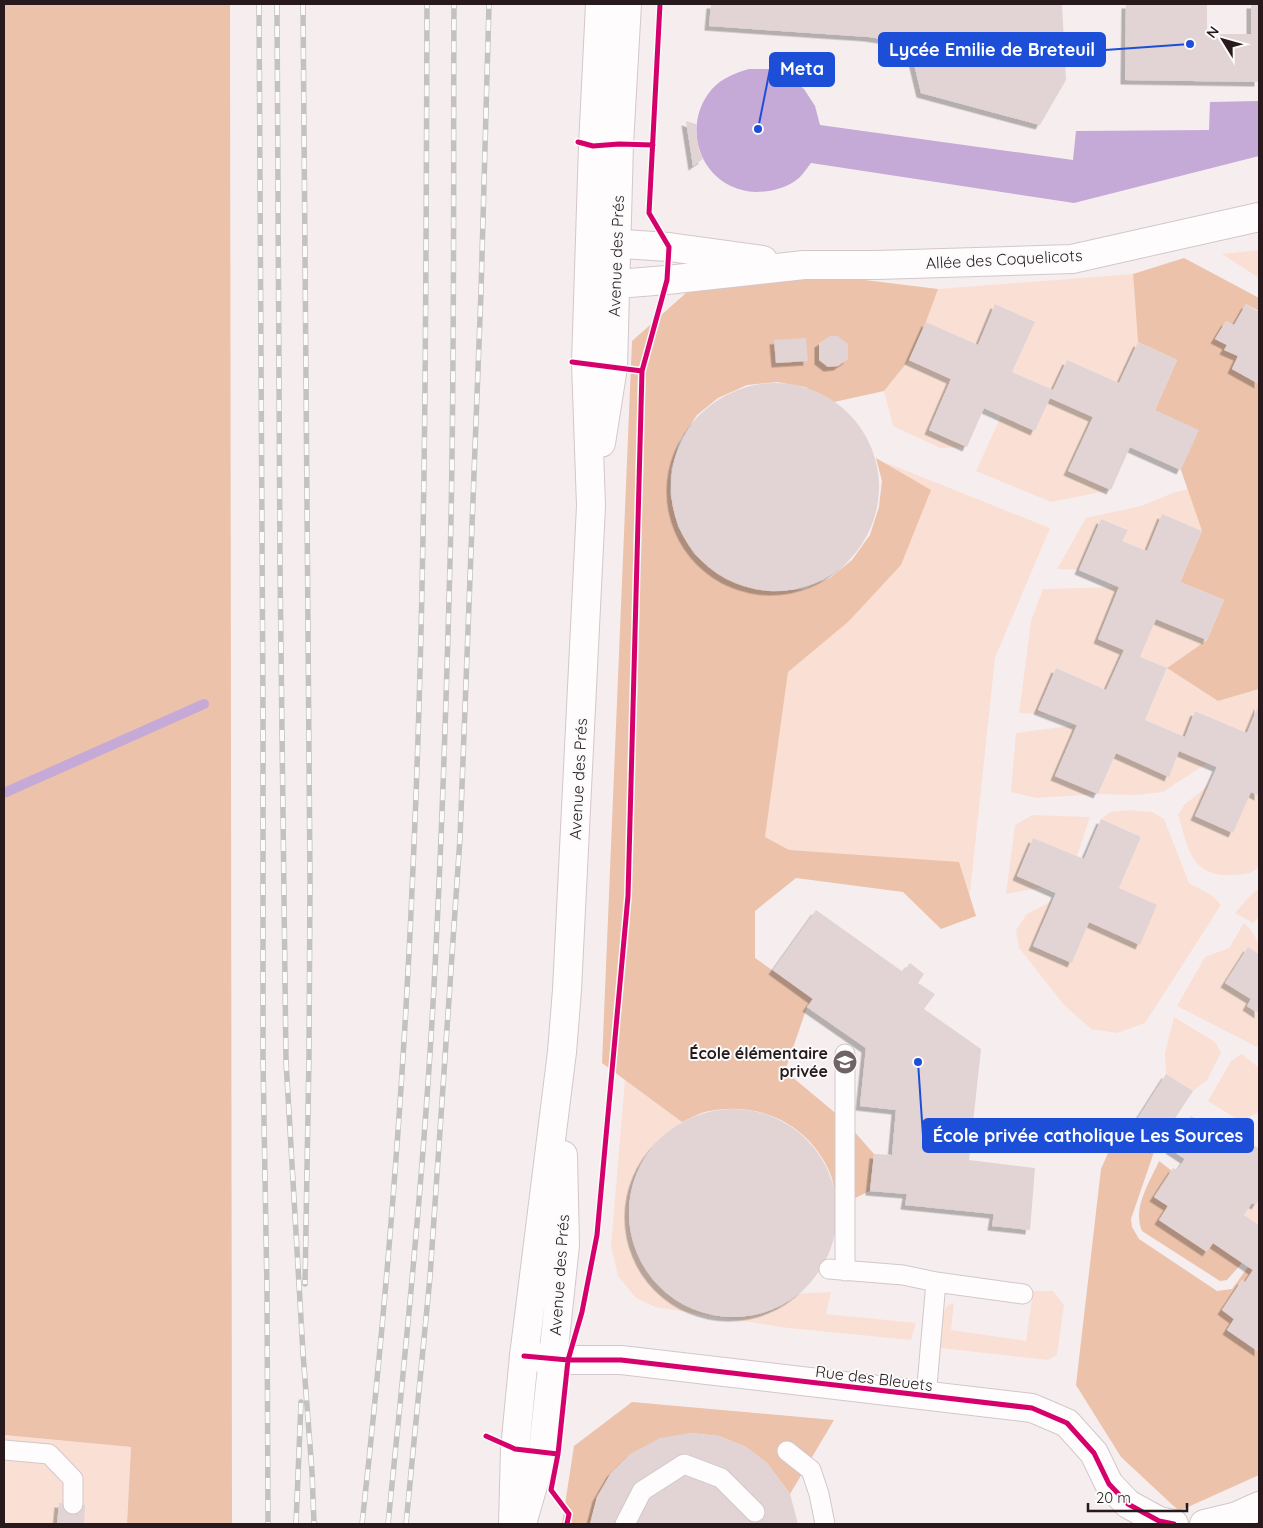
<svg xmlns="http://www.w3.org/2000/svg" width="1263" height="1528" font-family="Quicksand,sans-serif">
	<style>
		.green { fill: #fae0d4 }
		.forest { fill: #ecc2aa }
		.water { fill: #c5a9d7 }
		.lines { fill: none; stroke-linecap: round; stroke-linejoin: round }
		.stream { stroke: #c5a9d7; stroke-width: 10 }
		.building { fill: #e2d4d4; filter: url(#shadow) }
		.lane-casing { stroke: #d3c7cb; stroke-width: 21 }
		.street-casing { stroke: #d3c7cb; stroke-width: 30 }
		.secondary-casing { stroke: #d3c7cb; stroke-width: 30 }
		.lane { stroke: #fefcfd; stroke-width: 19 }
		.street { stroke: #fefcfd; stroke-width: 28 }
		.secondary { stroke: #fefcfd; stroke-width: 28 }
		.rail-casing { stroke: #c4c1c1; stroke-width: 5.5 }
		.rail { stroke: #fbfbfb; stroke-width: 4; stroke-dasharray: 11; stroke-linecap: butt }
		.cycleway-casing { stroke: #fbfbfb; stroke-width: 8 }
		.cycleway { stroke: #d6006c; stroke-width: 5 }
		.labels { text-anchor: middle; stroke-width: 4; stroke-linejoin: round; paint-order: stroke }
		.street-label { font-size: 16px; fill: #27191c; stroke: #fbfbfb }
		.poi-label { font-size: 16px; font-weight: bold; fill: #27191c; stroke: #fbfbfb; text-anchor: end }
		.leader { fill: none; stroke: #1d4ed8; stroke-width: 2 }
		.callout-dot { fill: #1d4ed8; stroke: #fbfbfb; stroke-width: 2 }
		.callout { fill: #1d4ed8; stroke: #1d4ed8; stroke-width: 2 }
		.callout-label { font-size: 18px; text-anchor: middle; font-weight: bold; fill: #fff }
	</style>
	<defs>
		<filter id="shadow"><feDropShadow dx="-4.5" dy="4.5" stdDeviation="0" flood-color="#0004"/></filter>
	</defs>
	<rect width="100%" height="100%" fill="#f6edef"/>
	<path class="green" d="M1259,250V278L1222,254Z
		M1133,274L1138,342L1119,383L1067,360L1053,390L1012,372L1034,322L996,304L978,345L926,322L938,289Z
		M909,360L951,379L929,430L967,447L940,448L893,426L884,391Z
		M1050,398L1093,417L1068,471L1111,490L1051,502L976,471L1001,416L1035,431Z
		M887,463L1050,528L995,658L967,921L892,879L659,857L683,552L759,598L837,583L894,504Z
		M1188,489L1202,531L1163,515L1147,551L1122,541L1127,529L1101,519L1079,570L1057,569L1086,518L1141,506L1173,493Z
		M1119,587L1098,639L1124,650L1106,690L1056,668L1038,709L1049,714L1019,713L1031,621L1043,589Z
		M1156,619L1207,640L1167,668L1218,701L1259,689V704L1247,733L1196,711L1185,737L1145,720L1167,669L1140,657Z
		M1077,725L1055,776L1098,794L1116,753L1168,776L1179,751L1207,763L1163,792L1136,795L1098,794L1037,798L1011,792L1016,733Z
		M1210,784L1251,792L1259,796V867C1248,876 1244,874 1231,875C1190,877 1188,846 1178,815L1184,805Z
		M1130,810L1152,812L1164,819L1189,883L1213,896L1221,905L1145,1023L1117,1033L1091,1029L1064,1005L1019,948L1016,930L1027,914L1052,901L1033,946L1072,963L1089,922L1140,944L1119,888L1141,837L1101,819L1110,812Z
		M1032,815L1090,817L1077,856L1033,838L1017,876L1043,887L1006,894L1015,825Z
		M1259,888V917L1253,923L1235,913L1248,898Z
		M1244,923C1254,931 1259,942 1259,954L1248,947L1226,983L1251,999L1247,1006L1259,1014V1048L1177,1006L1205,957L1229,948Z
		M1174,1017L1215,1042L1221,1053L1207,1080L1193,1091L1166,1074L1165,1053Z
		M1242,1054L1259,1068V1112L1240,1121L1208,1101L1231,1061Z
		M625,1079L682,1122C665,1134 652,1143 642,1162C608,1219 643,1298 707,1313C713,1314 719,1317 725,1317C745,1318 767,1314 784,1304C789,1301 794,1295 800,1294C810,1292 821,1293 831,1292L826,1314L916,1323L911,1340L788,1328L655,1307L636,1298L618,1276L611,1246Z
		M1259,1200V1225L1244,1215L1252,1203L1256,1205Z
		M1033,1291H1053L1064,1305L1057,1355L1048,1360L941,1348C941,1336 938,1305 954,1303L951,1330L1026,1341Z
		M4,1435L131,1447L127,1524H4Z"/>
	<path class="forest" d="M4,4H230L232,1524H127L131,1447L4,1435Z
		M1184,258L1259,298V311L1246,304L1234,325L1226,321L1215,339L1227,345L1225,350L1238,356L1232,369L1259,384V689L1218,701L1167,668L1207,640L1224,600L1180,582L1202,531L1181,470L1155,410L1177,360L1138,342L1133,274Z
		M824,275L938,289L926,322L909,360L884,391L834,402L805,387L777,382L747,385L718,398L697,415L680,440L671,469L670,493L678,527L694,554L714,571L739,584L773,592L804,589L830,578L852,560L870,535L879,507L882,481L876,458L931,490L901,565L849,621L788,672L765,837L789,850L959,862L976,916L941,929L903,892L796,878L755,911V958L813,999L807,1007L785,1071L845,1121L874,1154L870,1191L838,1206C835,1195 834,1183 830,1173C810,1125 760,1101 710,1111C701,1112 691,1118 682,1122L602,1063L632,341L695,285Z
		M1129,1132L1155,1149L1131,1219L1132,1227L1139,1239L1217,1291L1232,1289L1248,1267L1253,1270L1245,1282L1242,1280L1222,1310L1234,1319L1227,1330L1259,1352V1475L1179,1511L1121,1457L1076,1385L1101,1169L1116,1135Z
		M1159,1161L1172,1171L1154,1197L1168,1206L1159,1220L1207,1251L1213,1243L1242,1263L1227,1280L1220,1281L1142,1231C1132,1208 1150,1182 1159,1161Z
		M632,1402L834,1420L790,1494L767,1463L746,1447L719,1436L690,1433L611,1473L597,1497L590,1524H562L574,1446Z"/>
	<path class="water" d="M749,69H769L788,76L804,89L815,106L820,125L1073,160L1076,131L1209,130L1210,102L1259,101V156L1074,203L811,163C807,168 803,174 799,178C787,188 771,192 756,192C703,190 678,129 712,89C722,78 735,73 749,69Z"/>
	<g class="lines">
		<path class="stream" d="M4,793L204,704"/>
	</g>
	<path class="building" d="M711,4H1062L1066,80L1040,125L921,93L909,43L869,37L709,26Z
		M1126,4H1207V34H1251V4H1259V82L1125,80Z
		M686,121L696,124V133L699,150L703,159L693,166Z
		M995,304L1035,322L1012,372L1053,390L1067,360L1119,383L1138,342L1177,360L1155,410L1199,430L1181,470L1130,447L1111,490L1068,471L1093,417L1050,398L1035,431L984,408L967,447L929,430L951,379L909,360L926,322L978,345Z
		M1246,304L1259,312V384L1232,369L1238,356L1224,350L1227,345L1215,339L1226,321L1234,325Z
		M830,336H838L848,344V359L838,366L828,367L819,360V343Z
		M806,338L808,361L776,363L774,340Z
		M671 487a104 104 0 1 1 208 0a104 104 0 1 1-208 0Z
		M1162,514L1202,531L1180,582L1224,600L1207,640L1156,619L1140,657L1167,668L1145,720L1185,737L1195,711L1247,733L1259,704V796L1251,792L1233,833L1195,816L1217,767L1179,751L1169,777L1116,753L1098,794L1055,776L1077,725L1038,710L1056,668L1106,690L1124,650L1098,639L1119,587L1079,570L1101,519L1128,530L1122,541L1147,551Z
		M1101,819L1141,837L1119,888L1157,905L1140,945L1089,922L1072,963L1033,946L1056,893L1017,876L1033,838L1084,859Z
		M816,910L903,972L910,963L924,974L918,983L935,994L924,1009L981,1049L969,1160L1035,1168L1030,1230L992,1226L994,1214L905,1205L907,1194L870,1191L874,1154L892,1155L896,1110L860,1106L866,1048L807,1007L813,999L773,970Z
		M1248,947L1259,954V1014L1247,1006L1251,999L1225,983Z
		M1166,1074L1193,1091L1155,1149L1129,1132Z
		M629 1213a104 104 0 1 1 208 0a104 104 0 1 1-208 0Z
		M1191,1116L1215,1132L1221,1123L1259,1149V1200L1256,1205L1252,1203L1244,1215L1259,1225V1352L1227,1330L1234,1319L1222,1310L1242,1280L1245,1282L1253,1270L1213,1243L1207,1252L1159,1220L1168,1206L1154,1197L1173,1168L1177,1170L1185,1159L1170,1149Z
		M690,1433L719,1436L746,1447L767,1463L790,1494L798,1524H590L597,1497L611,1473L630,1454L660,1438Z
		M59,1503L85,1505L84,1524H57Z"/>
	<g class="lines">
		<defs>
			<path id="lane" d="M829,1269L903,1275L936,1282L926,1397
				M845,1271V1054
				M936,1282L1023,1294
				M4,1450L49,1454L73,1479V1504
				M787,1451L811,1470L819,1494L825,1524
				M625,1524L642,1491L684,1464L721,1478L755,1512"/>
			<path id="street" d="M592,242L669,247L763,260
				M592,286L667,280L804,265H877L1072,259L1259,217
				M524,1356L568,1360H621L1032,1408L1067,1423L1094,1453L1109,1484L1128,1504L1159,1521L1174,1524
				M1204,1524L1237,1516L1259,1506"/>
			<path id="secondary" d="M601,443L613,367L619,144L627,4
				M523,1520L543,1451L565,1245L563,1155
				M513,1524L515,1449L524,1356L562,1052L567,990L591,506L586,363L593,146L600,4"/>
		</defs>
		<use href="#lane" class="lane-casing"/>
		<use href="#street" class="street-casing"/>
		<use href="#secondary" class="secondary-casing"/>
		<use href="#lane" class="lane"/>
		<use href="#street" class="street"/>
		<use href="#secondary" class="secondary"/>
		<defs>
			<path id="rail" d="M259,4L263,711V1061L267,1291L268,1524
				M277,4L280,566L286,1061L303,1353L312,1472L314,1524
				M303,4L310,880L309,1055L305,1284
				M296,1524L301,1402
				M362,1524C387,1299 405,1072 414,845C426,565 426,284 427,4
				M388,1524C405,1357 422,1189 432,1021C441,869 446,715 450,562C455,376 453,190 454,4
				M406,1524L430,1277L460,838L481,292L489,4"/>
		</defs>
		<use href="#rail" class="rail-casing"/>
		<use href="#rail" class="rail"/>
		<defs>
			<path id="cycleway" d="M578,142L593,146L619,144L653,145
				M572,362L642,371
				M524,1356L568,1360H621L1032,1408L1067,1423L1094,1453L1109,1484L1128,1504L1159,1521L1174,1524
				M486,1436L515,1449L558,1454
				M567,1524L569,1514L551,1490L558,1454L568,1360L582,1312L597,1235L628,896L642,371L667,280L669,247L649,213L660,4"/>
		</defs>
		<use href="#cycleway" class="cycleway-casing"/>
		<use href="#cycleway" class="cycleway"/>
	</g>
	<defs>
		<symbol id="school-disc" viewBox="-11 -11 22 22"><circle r="9.5" fill="#6f6366" stroke="#fbfbfb"/><path d="M0-5L7-2L0 1L-7-2ZM-4 1L0 2.5L4 1V4Q0 6-4 4Z" fill="#fff"/></symbol>
	</defs>
	<g fill-rule="evenodd">
		<use href="#school-disc" x="831" y="1048" width="28" height="28"/>
	</g>
	<g class="labels">
		<g class="street-label">
			<text transform="translate(616 256) rotate(-88)" y="6">Avenue des Prés</text>
			<text transform="translate(1004 259) rotate(-3)" y="6">Allée des Coquelicots</text>
			<text transform="translate(578 779) rotate(-87)" y="6">Avenue des Prés</text>
			<text transform="translate(559 1275) rotate(-86)" y="6">Avenue des Prés</text>
			<text transform="translate(874 1378) rotate(7)" y="6">Rue des Bleuets</text>
		</g>
		<g class="poi-label">
			<text x="828" y="1059">École élémentaire<tspan x="828" dy="18">privée</tspan></text>
		</g>
	</g>
	<path class="leader" d="M1190 44L1105 50M758 129L770 69M918 1062L923 1136"/>
	<g class="callout-dot">
		<circle cx="1190" cy="44" r="5"/>
		<circle cx="758" cy="129" r="5"/>
		<circle cx="918" cy="1062" r="5"/>
	</g>
	<g class="callout">
		<rect x="879" y="33" width="226" height="33" rx="5"/>
		<rect x="770" y="53" width="64" height="33" rx="5"/>
		<rect x="923" y="1119" width="330" height="33" rx="5"/>
	</g>
	<g class="callout-label">
		<text x="992" y="56">Lycée Emilie de Breteuil</text>
		<text x="802" y="75">Meta</text>
		<text x="1088" y="1142">École privée catholique Les Sources</text>
	</g>
	<rect width="1263" height="1528" fill="none" stroke="#27191c" stroke-width="10"/>
	<g transform="translate(1223 40) rotate(307)" stroke="#fbfbfb" stroke-width="4" paint-order="stroke">
	<path d="M0-4L9 19L0 12L-9 19Z" fill="#27191c"/>
	<text y="-8" font-size="14" font-weight="bold" text-anchor="middle" fill="#27191c">N</text>
	</g>
	<path d="M1088 1503v8h99v-8" fill="none" stroke="#27191c" stroke-width="2.5"/>
	<text x="1096" y="1503" font-size="15" fill="#27191c" stroke="#fbfbfb" stroke-width="4" paint-order="stroke">20 m</text>
</svg>
